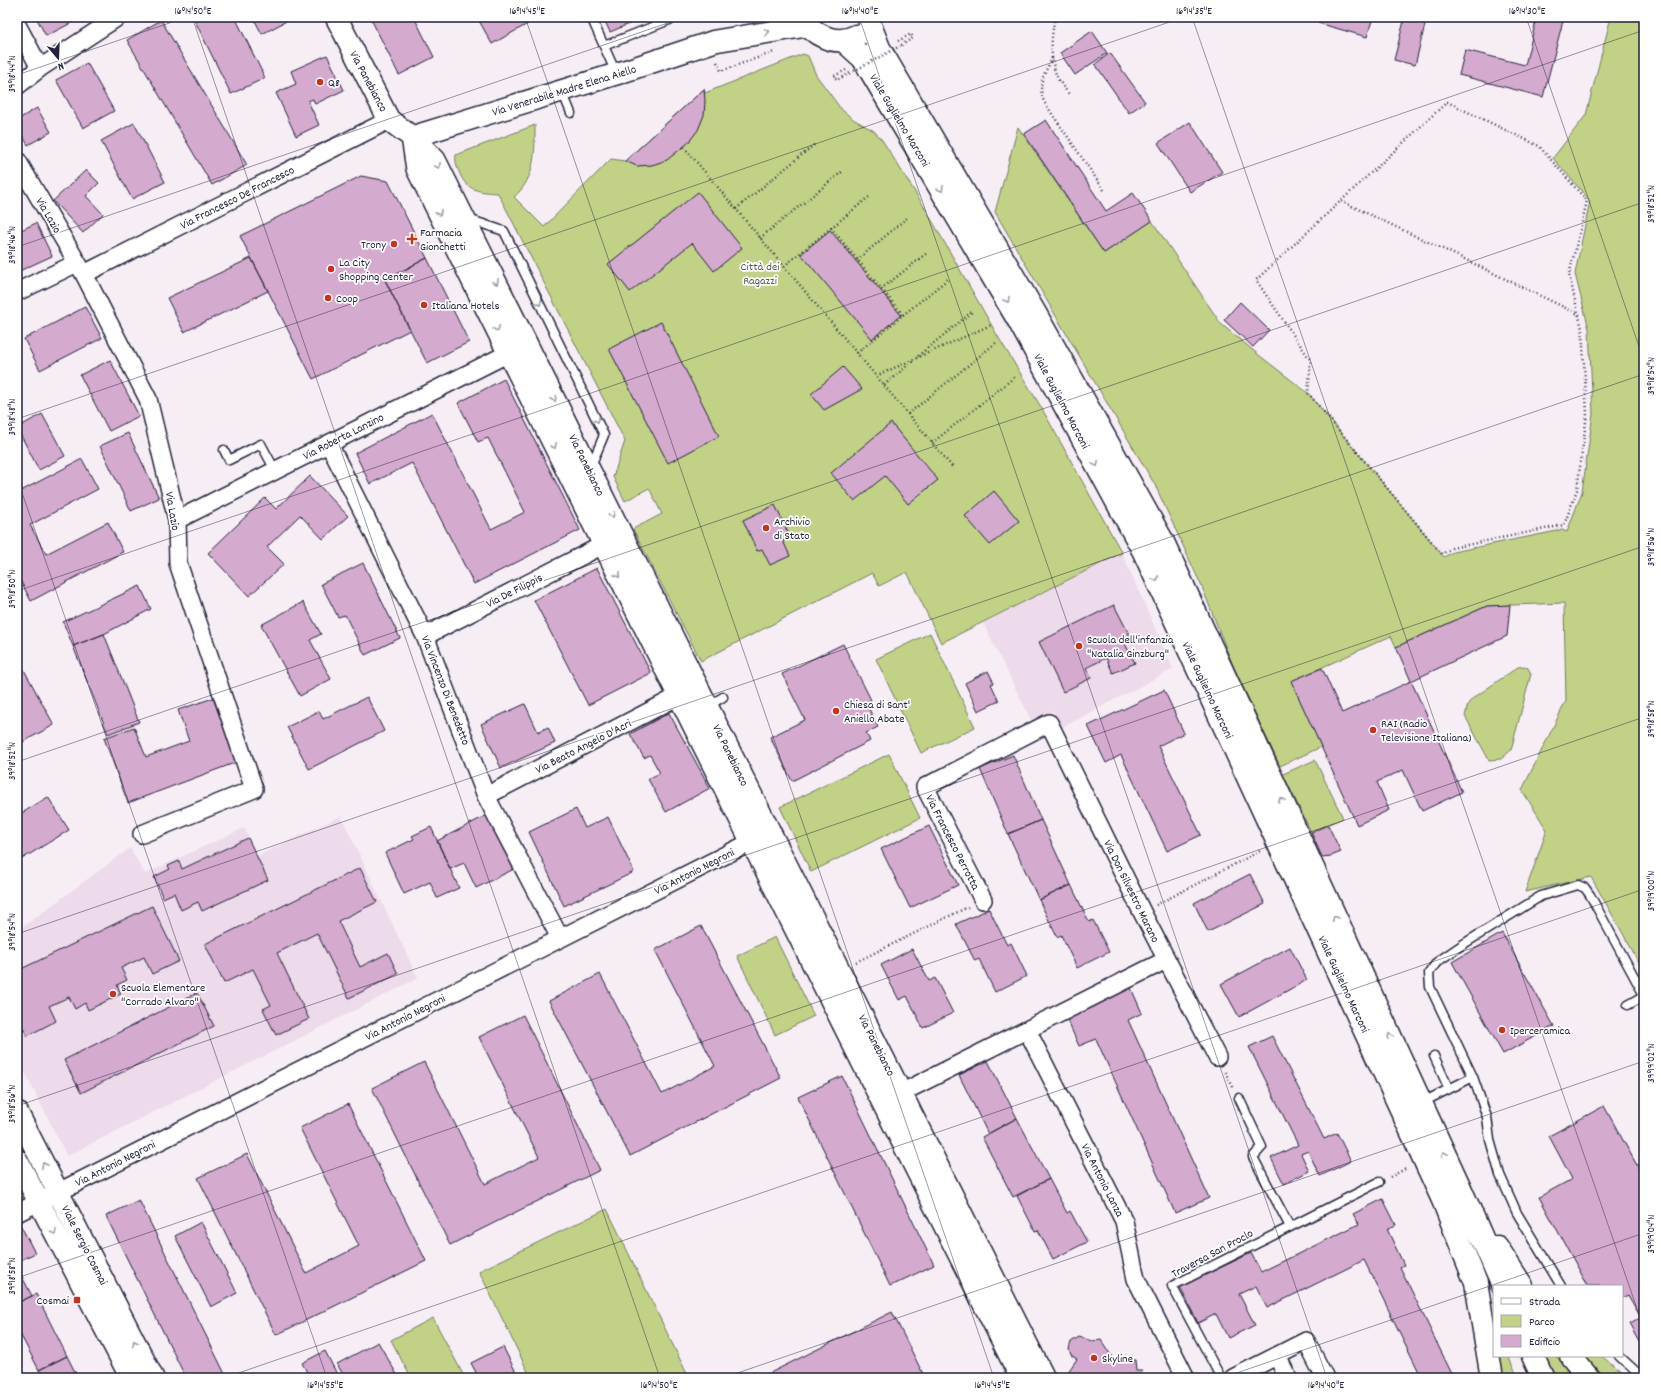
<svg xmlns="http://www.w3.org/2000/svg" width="1661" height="1395" font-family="Dekko,sans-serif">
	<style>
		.built { fill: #eddaea }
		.green { fill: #c1d287; stroke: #727a61 }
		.building { fill: #d5aacf; stroke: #22223b }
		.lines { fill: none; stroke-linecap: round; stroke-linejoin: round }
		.service-casing { stroke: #22223b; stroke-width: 11 }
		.minor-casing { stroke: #22223b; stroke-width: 20 }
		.tertiary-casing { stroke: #22223b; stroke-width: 24 }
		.primary-casing { stroke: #22223b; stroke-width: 25 }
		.path { stroke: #22223b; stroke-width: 2.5; stroke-dasharray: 1 3; stroke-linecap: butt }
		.service { stroke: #fff; stroke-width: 8 }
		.minor { stroke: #fff; stroke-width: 17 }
		.tertiary { stroke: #fff; stroke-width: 21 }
		.primary { stroke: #fff; stroke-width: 22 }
		.path-bridge { stroke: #22223b; stroke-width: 2.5; stroke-dasharray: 1 3; stroke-linecap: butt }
		.oneway { stroke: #9c9ca7 }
		.ticks { fill: none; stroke: #22223b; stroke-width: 1; stroke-opacity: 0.45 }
		.poi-dot { fill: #c8321e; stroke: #fff; stroke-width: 1.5 }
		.labels { text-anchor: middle; stroke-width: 3.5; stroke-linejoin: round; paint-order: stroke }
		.street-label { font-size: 12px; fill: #22223b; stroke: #fff }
		.poi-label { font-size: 12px; fill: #22223b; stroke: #fff; text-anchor: start }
		.park-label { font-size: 12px; fill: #525752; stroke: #fff }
		.neatline { fill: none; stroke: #22223b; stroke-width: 1.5 }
		.ticks-label { font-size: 10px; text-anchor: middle; fill: #22223b }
	</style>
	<rect width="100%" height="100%" fill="#f7eef5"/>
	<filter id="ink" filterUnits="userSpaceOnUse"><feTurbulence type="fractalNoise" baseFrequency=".025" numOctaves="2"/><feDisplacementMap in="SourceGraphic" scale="8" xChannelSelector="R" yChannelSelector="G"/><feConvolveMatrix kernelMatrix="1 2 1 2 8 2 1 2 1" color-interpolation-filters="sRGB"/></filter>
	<g filter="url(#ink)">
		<path class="built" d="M1122,553L1173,669L1061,728L1053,711L1032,722L983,623Z
			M341,816L418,978L67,1156L17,1057V931L130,848L145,874L244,828L257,856Z"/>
		<path class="green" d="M1611,17H1644V971L1591,877L1525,892L1547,830L1522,790L1566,701L1564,603L1487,606L1396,647L1391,636L1292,681L1321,747L1280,766L1234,668L1202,587L1155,485L995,212L1018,127L1104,253L1152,221L1221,324L1260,356L1308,393L1444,557L1453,552L1562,530L1567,532L1582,492L1593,414L1589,329L1575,274L1590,201L1553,158L1586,115Z
			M803,54L808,56L816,75L841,109L853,119L874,131L882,140L922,203L1000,340L1041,407L1122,553L941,643L907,572L879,586L872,573L701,661L633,529L662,514L649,488L625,501L613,477L625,441L498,193C480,192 467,191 460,174C457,167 455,162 456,155L535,125C535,151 536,178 514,197L544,227L611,159L625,161L704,89L705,93Z
			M930,633L975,727L921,753L876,659Z
			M1524,666L1528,668L1531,674L1511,750L1501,759L1489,760L1465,716L1468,704L1472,699L1518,667Z
			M889,754L920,818L811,872L780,807Z
			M1315,760L1343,818L1311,832L1283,774Z
			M775,937L814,1016L775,1035L737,956Z
			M607,1209L688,1376L684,1378H531L479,1271Z
			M433,1318L465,1378H411L391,1340Z
			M1499,1356H1508L1518,1378H1503Z
			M1541,1356H1556L1575,1378H1551Z
			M1584,1356H1602L1626,1378H1603Z"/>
		<path class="building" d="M36,17H83L46,36Z
			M193,17H235L265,78L231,94Z
			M253,17H294L262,34Z
			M370,17H414L434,57L399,75Z
			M477,17H540L492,44Z
			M603,17H645L610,32Z
			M1320,17H1373L1367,37L1318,23Z
			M1405,17H1427L1415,65L1394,60Z
			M1537,17H1564L1543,97L1459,75L1465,50L1525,65Z
			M161,20L247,165L212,185L127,40Z
			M1092,31L1107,53L1075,75L1060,53Z
			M1110,53L1145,102L1129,113L1095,64Z
			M327,55L344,90L315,104L313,99L308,101L319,125L296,136L276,93L296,84L291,71Z
			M87,63L114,111L83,128L56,80Z
			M704,89L705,101L704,115L698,130L688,143L667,160L652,165L637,166L625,161Z
			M37,108L51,132L28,145L17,126V120Z
			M1046,120L1106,211L1133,193L1152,221L1104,253L1024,134Z
			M1190,122L1222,172L1190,192L1158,143Z
			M134,123L165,182L132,199L101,141Z
			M86,170L99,183L86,196L103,214L83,233L53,201Z
			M361,176L388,181L427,258L385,280L410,330L313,379L240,236Z
			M698,192L742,248L714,271L692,243L630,292L608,264Z
			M36,223L52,256L17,272V232Z
			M830,230L901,315L872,339L801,254Z
			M251,258L268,291L184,332L167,298Z
			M427,258L469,342L427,363L385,280Z
			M1240,302L1269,330L1253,347L1224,320Z
			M85,307L102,338L40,370L24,339Z
			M661,322L719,436L668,463L609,349Z
			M110,360L139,416L109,431L80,375Z
			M843,367L862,389L824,410L811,394Z
			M504,379L580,530L474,584L412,463L370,484L355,453L432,413L491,529L525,512L488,438L478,442L458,403Z
			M42,414L65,456L39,470L17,428Z
			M891,423L938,480L908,504L885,476L854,501L831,473Z
			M128,433L159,498L131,511L100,446Z
			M82,459L98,489L30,525L46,554L108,522L123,552L31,601L17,574V493Z
			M310,476L348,516L323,539L300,515L267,547L284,564L249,596L208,553L265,498L276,509Z
			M994,491L1019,521L990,545L965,516Z
			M775,505L790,537L783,541L790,556L770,565L762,549L757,551L743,520Z
			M363,563L400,638L365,655L345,615L338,617L321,584Z
			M597,568L651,673L588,705L534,600Z
			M140,586L151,609L104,634L73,646L63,622Z
			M303,602L321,634L310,640L331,679L300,696L261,625Z
			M1114,605L1130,636L1123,640L1135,663L1113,673L1106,658L1086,668L1091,678L1063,692L1039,642Z
			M1510,605L1507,636L1411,681L1396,647L1487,606Z
			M104,634L139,722L108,734L73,646Z
			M843,644L871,700L866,703L878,727L866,733L870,741L792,781L770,737L805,720L782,674Z
			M17,657L54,725L17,745Z
			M1322,668L1342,713L1411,681L1462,792L1422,811L1403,770L1377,782L1389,810L1357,825L1291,681Z
			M988,671L994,683L991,684L999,701L978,711L965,683Z
			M1164,690L1184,733L1158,746L1201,835L1167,851L1121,755L1106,763L1088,726Z
			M367,697L384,731L309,769L287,727L319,711L323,719Z
			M213,698L237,762L128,803L104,738L134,727L146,757L189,741L178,710Z
			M525,704L538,732L548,727L555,743L501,768L481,724Z
			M669,713L710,788L666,812L648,779L660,773L650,755L644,758L630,734Z
			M1013,755L1041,820L1008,834L980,769Z
			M48,797L69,830L17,862V816Z
			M576,809L585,828L608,817L634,872L564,906L529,832Z
			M489,814L516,868L476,888L464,863L450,869L437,841Z
			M1041,820L1071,885L1039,900L1008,834Z
			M1328,825L1341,852L1331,856L1322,857L1311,832Z
			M929,826L958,885L910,908L881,849Z
			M431,827L459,888L437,898L430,882L404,894L385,853L414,839L412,836Z
			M248,838L268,880L202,911L198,902L181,910L174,893L163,898L154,877L170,869L168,866L179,861L182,869Z
			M360,868L377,902L338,921L360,967L388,953L398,974L349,998L317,933L277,953L309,1019L276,1035L263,1009L271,1005L253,969L224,983L205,944Z
			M1250,874L1265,904L1208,932L1194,903Z
			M1071,885L1089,922L1093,920L1109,952L1077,968L1061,935L1057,937L1039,900Z
			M152,906L179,961L152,974L144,957L121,968L127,980L117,985L121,994L88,1010L85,1003L75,1009L69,997L49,1006L56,1021L27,1036L17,1015V971Z
			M989,909L1007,945L1011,943L1027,976L995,992L979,959L975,961L956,924Z
			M701,926L781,1078L630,1156L549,1001L600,974L662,1094L715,1066L655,950Z
			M1502,933L1554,1026L1503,1054L1452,962Z
			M1290,947L1307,980L1239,1017L1221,984Z
			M912,949L929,981L935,978L953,1013L923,1028L907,996L899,1000L881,965Z
			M1131,988L1142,1013L1128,1020L1209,1198L1175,1213L1096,1039L1079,1046L1066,1017Z
			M197,993L214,1026L81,1093L64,1060Z
			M523,1015L600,1170L450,1245L372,1088L424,1062L485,1184L539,1157L479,1037Z
			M1272,1036L1324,1139L1337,1133L1351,1161L1320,1176L1308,1151L1301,1154L1309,1171L1284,1184L1271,1158L1298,1145L1249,1047Z
			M988,1061L1017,1118L988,1134L959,1075Z
			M842,1076L934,1265L890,1286L798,1097Z
			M348,1104L426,1261L276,1335L198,1178L247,1154L306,1273L359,1246L300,1128Z
			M1604,1106L1644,1178V1313L1640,1316L1628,1295L1622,1298V1286H1588L1539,1197L1572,1179L1549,1136Z
			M1017,1118L1049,1179L1013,1197L982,1137Z
			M1049,1179L1067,1213L1070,1211L1087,1242L1053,1259L1038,1230L1035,1231L1017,1196Z
			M1383,1199L1396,1225L1387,1229L1404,1265L1400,1267L1451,1372L1446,1375L1447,1378H1422L1364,1260L1267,1308L1256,1286L1239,1294L1255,1325L1228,1338L1216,1314L1198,1323L1180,1287L1251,1253L1261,1272L1359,1224L1353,1214Z
			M139,1200L226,1376L222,1378H186L106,1216Z
			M201,1222L237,1293L211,1307L175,1236Z
			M21,1226L35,1253L17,1262V1228Z
			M17,1267L32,1296L17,1303Z
			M36,1294L67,1356L39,1370L17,1328V1303Z
			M892,1312L925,1378H760Z
			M1644,1316V1351L1629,1324Z
			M1079,1337L1092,1341L1101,1340L1114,1360H1135L1136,1371H1142L1140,1378H1076L1068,1372L1077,1359L1071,1355L1069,1349L1071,1342Z
			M378,1342L399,1378H345L337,1364Z
			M503,1347L519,1378H479L471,1363Z
			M325,1351L339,1378H310L302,1363Z
			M67,1356L78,1378H43L39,1370Z"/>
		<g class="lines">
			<defs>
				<path id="service" d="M591,17L616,73
					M604,46L677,17
					M562,91L571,113
					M468,219L504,231L604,435L591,466
					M224,450L229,460L261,444L275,470
					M708,706L723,697
					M1628,1005L1644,996
					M1434,1056L1449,1089
					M1473,1077L1487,1117L1490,1140L1500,1175L1517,1213L1561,1286
					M1421,1103L1473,1077L1430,987L1429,973L1437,962L1462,945L1541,896L1578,885L1585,888L1590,895L1644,995
					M1290,1227L1379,1182
					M1619,1356L1643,1378
					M1221,1378L1172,1286L1290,1227L1253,1157L1262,1147L1239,1098"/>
				<path id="minor" d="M17,25L40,68
					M17,86L40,68L118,17
					M17,160L84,274L148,399L177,520L178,563L254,789L142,834
					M84,274L389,120
					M17,292L77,263
					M329,444L425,636L486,796L560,938
					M177,520L509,353
					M425,636L603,545
					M486,796L679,696
					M983,900L925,787L1049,723L1142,912L1217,1057
					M1027,1030L1124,1221L1136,1279L1186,1378
					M901,1093L1166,960
					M17,1213L763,836
					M1277,1356L1288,1378
					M1233,1378L1306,1341L1325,1378"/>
				<path id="tertiary" d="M336,17L389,120L412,137L435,160L752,796L1044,1378
					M412,137L417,169L733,805L1021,1378
					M412,137L616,74L715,41L807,26
					M17,1112L153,1378
					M17,1160L131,1378"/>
				<path id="primary" d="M801,17C813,35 835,47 856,36
					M870,25L879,48L1035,313L1162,540L1461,1190L1503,1286
					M843,40L863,58L1019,321L1143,550L1443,1200L1476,1283L1492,1378
					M1497,1247L1522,1286
					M1533,1356L1543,1378
					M1571,1356L1589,1378"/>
			</defs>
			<use href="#service" class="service-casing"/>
			<use href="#minor" class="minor-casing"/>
			<use href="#tertiary" class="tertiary-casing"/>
			<use href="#primary" class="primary-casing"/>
			<path class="path" d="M1055,17C1051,36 1049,60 1058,79C1061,84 1065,89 1069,94
				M898,41L911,34L913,38L900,46
				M1052,58C1044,76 1037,82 1044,102L1104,190
				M717,62L721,71L774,52
				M846,70L834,76L837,80L850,73
				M1447,102L1539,146L1587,201L1569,275L1582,329L1587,414L1577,490L1564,525L1452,548L1442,554L1308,393L1311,361L1256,280Z
				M684,147L954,469
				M1341,201L1462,258L1580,315
				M736,209L815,144
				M831,228L870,196
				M760,238L843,171
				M857,260L908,217
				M784,266L831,228L903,315L857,353
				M881,289L927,253
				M903,315L948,279
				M918,356L973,311
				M876,376L991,325
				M884,385L913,361
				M908,414L997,342
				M932,443L1016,376
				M1156,905L1260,851
				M856,962L968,907
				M1225,1072L1233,1087
				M1390,1177L1407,1168"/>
			<use href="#service" class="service"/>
			<use href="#minor" class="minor"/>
			<use href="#tertiary" class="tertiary"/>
			<use href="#primary" class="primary"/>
			<path class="path-bridge" d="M854,71L900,46"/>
		</g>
		<defs><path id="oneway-chevron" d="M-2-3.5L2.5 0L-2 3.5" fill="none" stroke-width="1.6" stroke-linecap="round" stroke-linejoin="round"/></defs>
		<g class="oneway">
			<use href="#oneway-chevron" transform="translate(767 32) rotate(-8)"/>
			<use href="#oneway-chevron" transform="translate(438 166) rotate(64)"/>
			<use href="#oneway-chevron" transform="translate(941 189) rotate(59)"/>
			<use href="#oneway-chevron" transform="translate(439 213) rotate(63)"/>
			<use href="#oneway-chevron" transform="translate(496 282) rotate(64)"/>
			<use href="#oneway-chevron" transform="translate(1007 300) rotate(59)"/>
			<use href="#oneway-chevron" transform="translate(539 303) rotate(64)"/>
			<use href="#oneway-chevron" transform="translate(497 329) rotate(63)"/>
			<use href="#oneway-chevron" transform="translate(554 399) rotate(64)"/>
			<use href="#oneway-chevron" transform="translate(597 420) rotate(64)"/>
			<use href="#oneway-chevron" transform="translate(554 446) rotate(64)"/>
			<use href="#oneway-chevron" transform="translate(1096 464) rotate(62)"/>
			<use href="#oneway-chevron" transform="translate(612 515) rotate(64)"/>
			<use href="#oneway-chevron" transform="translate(618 575) rotate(64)"/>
			<use href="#oneway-chevron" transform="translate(1156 579) rotate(65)"/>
			<use href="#oneway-chevron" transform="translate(1281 800) rotate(-115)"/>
			<use href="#oneway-chevron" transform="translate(1335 918) rotate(-115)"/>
			<use href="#oneway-chevron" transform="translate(1390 1036) rotate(-115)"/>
			<use href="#oneway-chevron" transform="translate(1444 1154) rotate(-115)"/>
			<use href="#oneway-chevron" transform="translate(44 1165) rotate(-117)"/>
			<use href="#oneway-chevron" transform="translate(54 1232) rotate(62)"/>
			<use href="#oneway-chevron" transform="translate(135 1343) rotate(-117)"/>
		</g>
	</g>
	<path class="ticks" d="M192,17L660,1378M525,17L994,1378M859,17L1327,1378M1192,17L1644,1329M1526,17L1644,361M17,75L187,17M17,247L685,17M17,419L1184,17M17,478L327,1378M17,591L1644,30M17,762L1644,202M17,934L1644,374M17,1106L1644,546M17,1278L1644,717M224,1378L1644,889M723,1378L1644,1061M1222,1378L1644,1233"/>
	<g class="poi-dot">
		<circle cx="320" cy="82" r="4"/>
		<path d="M410 233h4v4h4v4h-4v4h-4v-4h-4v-4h4z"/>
		<circle cx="394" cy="244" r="4"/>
		<circle cx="331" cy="269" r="4"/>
		<circle cx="328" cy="298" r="4"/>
		<circle cx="424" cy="305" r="4"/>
		<circle cx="766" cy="528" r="4"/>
		<circle cx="1079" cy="646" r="4"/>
		<circle cx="836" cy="711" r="4"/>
		<circle cx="1373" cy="730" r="4"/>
		<circle cx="113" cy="994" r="4"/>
		<circle cx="1502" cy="1030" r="4"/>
		<rect x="73" y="1296" width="8" height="8" rx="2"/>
		<circle cx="1094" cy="1358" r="4"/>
	</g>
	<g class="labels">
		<g class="street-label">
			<text transform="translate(369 81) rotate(62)" y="4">Via Panebianco</text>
			<text transform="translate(564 90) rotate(-17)" y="4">Via Venerabile Madre Elena Aiello</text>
			<text transform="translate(900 120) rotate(59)" y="4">Viale Guglielmo Marconi</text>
			<text transform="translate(237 197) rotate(-27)" y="4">Via Francesco De Francesco</text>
			<text transform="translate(49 215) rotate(60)" y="4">Via Lazio</text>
			<text transform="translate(1062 401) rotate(62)" y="4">Viale Guglielmo Marconi</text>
			<text transform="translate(343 436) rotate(-27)" y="4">Via Roberta Lanzino</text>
			<text transform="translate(587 465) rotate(64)" y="4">Via Panebianco</text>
			<text transform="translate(173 511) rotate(80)" y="4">Via Lazio</text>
			<text transform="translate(514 590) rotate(-27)" y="4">Via De Filippis</text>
			<text transform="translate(446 690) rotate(69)" y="4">Via Vincenzo Di Benedetto</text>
			<text transform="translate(1208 690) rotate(65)" y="4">Viale Guglielmo Marconi</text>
			<text transform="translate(583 746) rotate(-27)" y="4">Via Beato Angelo D'Acri</text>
			<text transform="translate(731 755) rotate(64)" y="4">Via Panebianco</text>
			<text transform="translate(953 842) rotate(63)" y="4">Via Francesco Perrotta</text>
			<text transform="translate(694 871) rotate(-27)" y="4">Via Antonio Negroni</text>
			<text transform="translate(1132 891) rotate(64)" y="4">Via Don Silvestro Marano</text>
			<text transform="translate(1344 984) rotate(65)" y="4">Viale Guglielmo Marconi</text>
			<text transform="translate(405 1017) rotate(-27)" y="4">Via Antonio Negroni</text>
			<text transform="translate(877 1045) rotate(63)" y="4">Via Panebianco</text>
			<text transform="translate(115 1163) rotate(-27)" y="4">Via Antonio Negroni</text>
			<text transform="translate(1103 1180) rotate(63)" y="4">Via Antonio Lanza</text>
			<text transform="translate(85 1245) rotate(63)" y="4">Viale Sergio Cosmai</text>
			<text transform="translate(1212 1253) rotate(-28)" y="4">Traversa San Proclo</text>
		</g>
		<g class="poi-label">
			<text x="328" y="86">Q8</text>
			<text x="420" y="236">Farmacia<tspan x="420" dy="14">Gionchetti</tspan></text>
			<text x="386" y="248" text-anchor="end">Trony</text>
			<text x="339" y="266">La City<tspan x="339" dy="14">Shopping Center</tspan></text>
			<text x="336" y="302">Coop</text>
			<text x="432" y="309">Italiana Hotels</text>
			<text x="774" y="525">Archivio<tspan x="774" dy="14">di Stato</tspan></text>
			<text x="1087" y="643">Scuola dell'infanzia<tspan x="1087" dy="14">"Natalia Ginzburg"</tspan></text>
			<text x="844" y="708">Chiesa di Sant'<tspan x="844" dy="14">Aniello Abate</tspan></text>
			<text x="1381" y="727">RAI (Radio<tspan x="1381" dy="14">Televisione Italiana)</tspan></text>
			<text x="121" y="991">Scuola Elementare<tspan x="121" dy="14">"Corrado Alvaro"</tspan></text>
			<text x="1510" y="1034">Iperceramica</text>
			<text x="69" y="1304" text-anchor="end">Cosmai</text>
			<text x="1102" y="1362">Skyline</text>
		</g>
		<g class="park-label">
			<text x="760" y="270">Città dei<tspan x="760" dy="14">Ragazzi</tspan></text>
		</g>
	</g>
	<rect width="1661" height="1395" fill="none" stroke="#fff" stroke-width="44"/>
	<rect x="1493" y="1285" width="130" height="72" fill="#ffffff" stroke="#a7a7b1"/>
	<rect x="1501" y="1298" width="20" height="6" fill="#ffffff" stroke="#a7a7b1"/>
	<text x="1529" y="1305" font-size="12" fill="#22223b">Strada</text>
	<rect x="1501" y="1315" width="20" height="12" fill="#c1d287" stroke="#a7a7b1"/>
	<text x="1529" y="1325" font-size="12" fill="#22223b">Parco</text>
	<rect x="1501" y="1335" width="20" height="12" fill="#d5aacf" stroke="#a7a7b1"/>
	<text x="1529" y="1345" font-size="12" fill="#22223b">Edificio</text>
	<g transform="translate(58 58) rotate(161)" stroke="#ffffff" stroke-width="3" paint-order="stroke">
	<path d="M0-3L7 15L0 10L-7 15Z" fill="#22223b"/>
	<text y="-6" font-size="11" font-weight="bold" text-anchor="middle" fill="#22223b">N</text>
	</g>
	<rect x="22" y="22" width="1617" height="1351" class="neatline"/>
	<g class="ticks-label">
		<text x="193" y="14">16°14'50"E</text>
		<text x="527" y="14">16°14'45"E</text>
		<text x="860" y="14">16°14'40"E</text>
		<text x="1194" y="14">16°14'35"E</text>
		<text x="1527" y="14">16°14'30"E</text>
		<text transform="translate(11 74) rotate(-90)" y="4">39°18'44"N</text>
		<text transform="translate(1650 204) rotate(-90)" y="4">39°18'52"N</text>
		<text transform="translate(11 245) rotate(-90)" y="4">39°18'46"N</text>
		<text transform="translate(1650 376) rotate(-90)" y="4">39°18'54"N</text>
		<text transform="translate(11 417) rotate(-90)" y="4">39°18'48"N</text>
		<text transform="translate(1650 547) rotate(-90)" y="4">39°18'56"N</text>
		<text transform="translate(11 589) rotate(-90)" y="4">39°18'50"N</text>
		<text transform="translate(1650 719) rotate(-90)" y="4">39°18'58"N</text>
		<text transform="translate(11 761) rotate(-90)" y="4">39°18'52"N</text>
		<text transform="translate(1650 891) rotate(-90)" y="4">39°19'00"N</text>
		<text transform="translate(11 932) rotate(-90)" y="4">39°18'54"N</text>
		<text transform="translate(1650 1063) rotate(-90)" y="4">39°19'02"N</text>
		<text transform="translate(11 1104) rotate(-90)" y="4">39°18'56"N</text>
		<text transform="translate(1650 1234) rotate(-90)" y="4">39°19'04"N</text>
		<text transform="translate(11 1276) rotate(-90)" y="4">39°18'58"N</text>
		<text x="325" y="1388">16°14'55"E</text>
		<text x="659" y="1388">16°14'50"E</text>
		<text x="992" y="1388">16°14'45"E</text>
		<text x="1326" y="1388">16°14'40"E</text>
	</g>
</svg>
